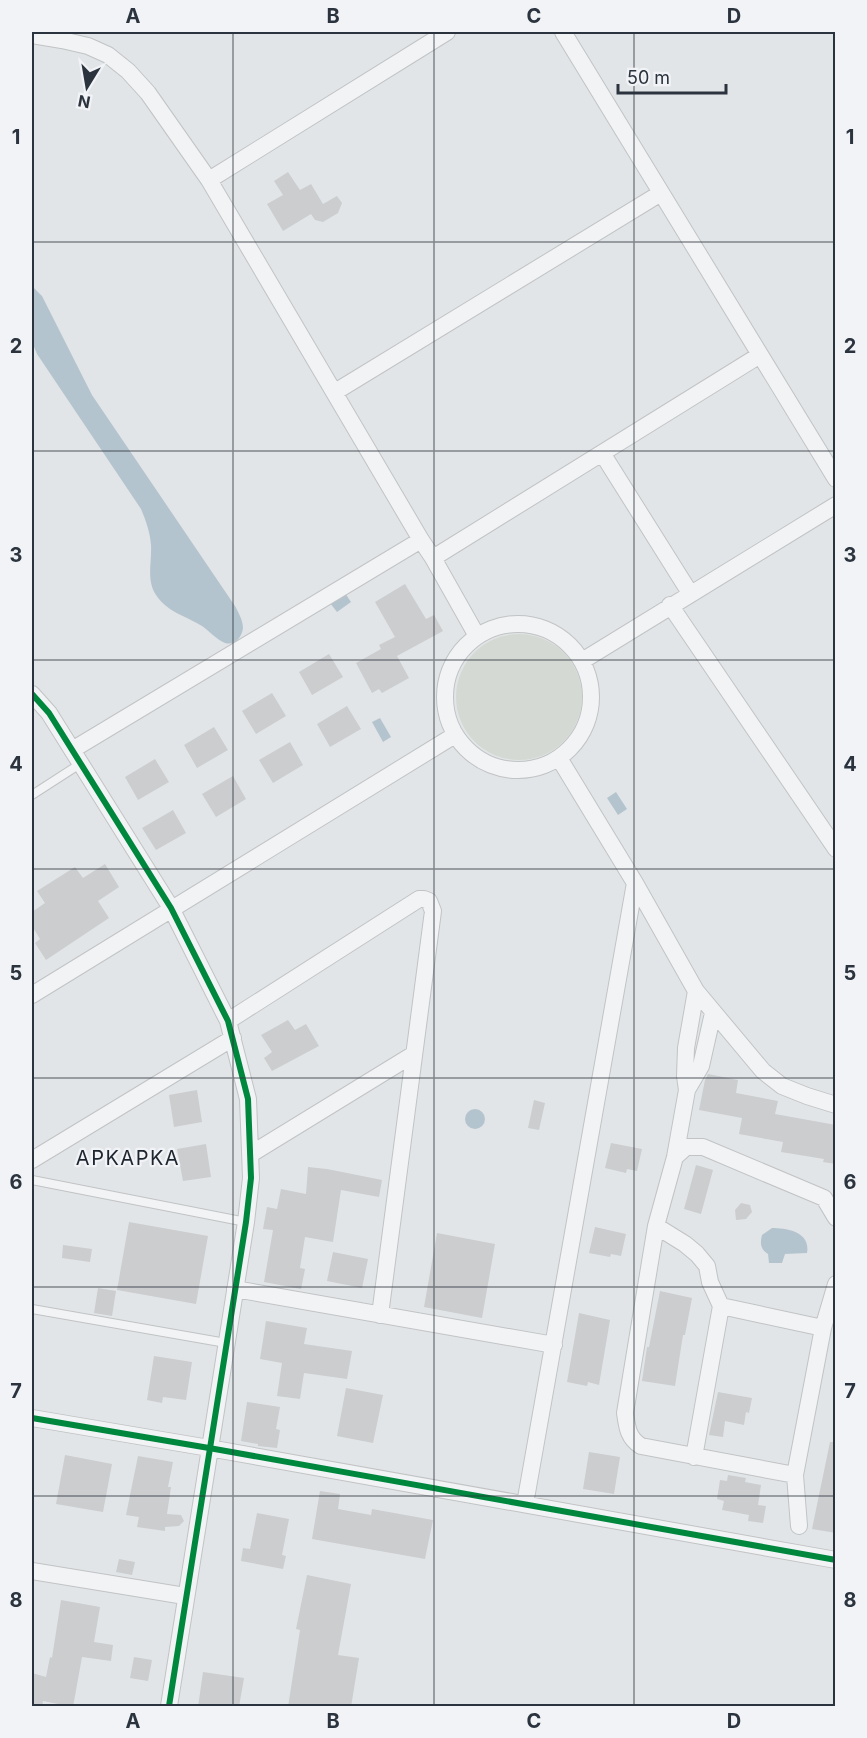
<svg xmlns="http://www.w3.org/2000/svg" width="867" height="1738" font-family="Inter,sans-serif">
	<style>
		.green { fill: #d4dad3 }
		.water { fill: #b4c4ce }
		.building { fill: #cbcdcf }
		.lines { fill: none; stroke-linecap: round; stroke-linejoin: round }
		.service-casing { stroke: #c1c3c5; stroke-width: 10 }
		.minor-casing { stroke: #c1c3c5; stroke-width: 18 }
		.service { stroke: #f1f3f4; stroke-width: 8 }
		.minor { stroke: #f1f3f4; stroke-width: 16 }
		.cycleway-casing { stroke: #f1f3f6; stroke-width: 10 }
		.cycleway { stroke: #00873e; stroke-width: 6 }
		.grid { fill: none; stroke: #2b343e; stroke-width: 1.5; stroke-opacity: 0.55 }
		.labels { text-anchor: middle; stroke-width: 4.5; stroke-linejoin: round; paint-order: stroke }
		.neighbourhood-label { font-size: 20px; letter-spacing: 1.5px; fill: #1d252f; stroke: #f1f3f6 }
		.neatline { fill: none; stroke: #2b343e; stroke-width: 2 }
		.grid-label { font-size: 20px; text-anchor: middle; font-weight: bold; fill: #2b343e }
	</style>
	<rect width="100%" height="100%" fill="#e2e5e7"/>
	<path class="green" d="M456 697a63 63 0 1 1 126 0a63 63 0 1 1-126 0Z"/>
	<path class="water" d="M32,286L42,296L92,395L235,606C238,612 243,620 243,628C242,637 235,646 225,643C217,640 209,631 202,626C186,616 167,612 156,595C146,580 152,562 151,545C150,532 146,521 141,509L37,354L32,342Z
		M345,593L351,602L337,612L330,603Z
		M380,718L391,737L383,742L372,722Z
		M616,792L627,809L618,815L607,798Z
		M465 1119a10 10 0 1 1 20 0a10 10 0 1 1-20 0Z
		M772,1228C787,1228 811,1232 807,1253L785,1254L782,1263H769L768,1254C760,1249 760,1243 762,1235Z"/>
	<path class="building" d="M288,172L300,190L311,184L323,204L337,196L342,203L338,213L323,222L315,220L311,214L283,231L267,204L283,195L274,181Z
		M405,584L426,619L434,615L443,631L397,656L409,678L382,693L379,689L372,693L356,663L381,649L379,645L395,637L375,602Z
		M329,654L343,677L312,695L299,672Z
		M272,693L286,716L256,734L242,711Z
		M347,706L361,729L330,747L317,724Z
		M214,727L228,750L197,768L184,745Z
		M290,742L303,765L273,783L259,760Z
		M155,759L169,782L138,800L125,777Z
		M233,776L246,799L216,817L202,794Z
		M173,810L186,833L156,850L142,828Z
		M105,864L119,887L98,901L109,918L46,960L35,943L40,939L32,926V912L45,903L37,891L75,867L83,878Z
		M288,1020L295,1030L306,1024L319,1046L272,1071L264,1058L272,1052L261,1035Z
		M708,1074L738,1080L736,1093L778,1101L775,1114L836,1125V1164L823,1162L824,1159L781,1152L783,1142L739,1134L742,1118L699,1110L705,1080Z
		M197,1090L202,1122L174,1127L169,1095Z
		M534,1100L545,1103L539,1130L528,1128Z
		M611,1143L642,1149L637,1171L627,1169L626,1173L605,1168Z
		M206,1144L211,1177L183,1181L177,1149Z
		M696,1165L713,1170L701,1214L684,1209Z
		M308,1167L327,1169L382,1180L379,1197L341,1190L333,1242L305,1237L300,1268L305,1269L301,1289L264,1282L273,1230L263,1229L267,1207L277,1209L281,1189L306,1194Z
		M741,1203L750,1205L752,1212L746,1219L736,1220L735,1210Z
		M129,1222L208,1236L196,1304L117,1290Z
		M595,1227L626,1234L621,1256L611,1254L610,1257L589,1253Z
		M437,1233L495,1244L482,1318L424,1307Z
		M63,1245L92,1249L90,1262L62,1258Z
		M333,1252L368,1259L362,1288L327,1281Z
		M98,1288L116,1291L112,1316L94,1313Z
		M660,1291L692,1298L685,1335H683L675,1386L642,1381L647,1347H649Z
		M579,1313L610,1320L599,1385L588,1382L587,1386L567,1382Z
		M266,1321L307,1328L304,1344L352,1351L347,1379L304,1373L300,1399L277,1396L282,1363L260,1359Z
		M154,1356L192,1362L186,1400L163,1397L162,1403L147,1400Z
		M346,1388L383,1395L373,1443L337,1436Z
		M718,1392L752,1398L749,1413L746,1412L744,1425L725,1421L723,1437L709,1435Z
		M247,1402L280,1407L276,1429L280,1430L277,1448L258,1446V1444L241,1441Z
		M830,1442H836V1533L812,1529Z
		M589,1452L620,1457L614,1494L583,1489Z
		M65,1455L112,1464L103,1512L56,1504Z
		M138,1456L173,1462L168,1487H171L167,1514L181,1515L184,1521L179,1526L165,1527V1531L137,1527L139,1517L126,1515Z
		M728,1475L746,1478L745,1482L761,1485L758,1505L766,1506L763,1523L748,1521L749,1515L722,1510L724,1501L717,1499L720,1480L727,1481Z
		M320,1491L340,1494L338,1509L371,1515L372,1509L433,1520L425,1559L312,1539Z
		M257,1513L289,1519L282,1555L286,1556L283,1569L241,1561L243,1548L250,1549Z
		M119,1559L135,1562L132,1575L116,1572Z
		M307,1575L351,1584L338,1655L359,1658L351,1707H288L300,1630L296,1629Z
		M61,1600L100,1607L94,1642L113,1645L111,1661L82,1657L73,1707L43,1701L42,1707H32V1673L46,1677L50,1657L52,1658Z
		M134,1657L152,1660L148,1681L130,1678Z
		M203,1672L244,1678L239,1707H198Z"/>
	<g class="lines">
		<defs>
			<path id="service" d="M32,795L80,764
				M32,1180L246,1222
				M32,1309L226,1343"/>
			<path id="minor" d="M563,32L836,479
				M32,35L62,40L88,46L108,55L128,71L148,93L209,180L421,540L433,558L477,636
				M209,180L447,32
				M335,392L661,193
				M602,453L690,593
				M433,558L760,355
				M670,605L836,849
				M445 697a73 73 0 1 1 146 0a73 73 0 1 1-146 0Z
				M582,661L836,505
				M32,694L49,713L171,908L228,1021L248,1099L251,1178L246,1222L169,1706
				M72,750L421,540
				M559,758L635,883L696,991L763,1071L782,1086L807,1096L836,1105
				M696,991L686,1048L685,1076L687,1090L675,1157L656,1226L625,1413C627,1427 628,1438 641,1446L795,1475
				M32,995L455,735
				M228,1021L419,899H424L429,901L433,911L380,1315
				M687,1090L701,1066L713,1013
				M251,1154L414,1054
				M675,1157L686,1147H703L824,1198L836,1218
				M32,1160L233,1038
				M656,1226L685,1244L697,1254L707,1266L710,1282L721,1306L694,1457
				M235,1289L554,1345
				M721,1306L823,1328
				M32,1418L209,1448L836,1560
				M525,1504L635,883
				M799,1526L795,1475L823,1328L836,1284
				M32,1571L185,1596"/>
		</defs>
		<use href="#service" class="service-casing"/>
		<use href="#minor" class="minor-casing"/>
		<use href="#service" class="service"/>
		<use href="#minor" class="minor"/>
		<defs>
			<path id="cycleway" d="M32,694L49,713L171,908L228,1021L248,1099L251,1178L246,1222L169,1706
				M32,1418L209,1448L836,1560"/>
		</defs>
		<use href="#cycleway" class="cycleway-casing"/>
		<use href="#cycleway" class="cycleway"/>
	</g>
	<path class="grid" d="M233,32V1706M434,32V1706M634,32V1706M32,242H836M32,451H836M32,660H836M32,869H836M32,1078H836M32,1287H836M32,1496H836"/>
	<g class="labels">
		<g class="neighbourhood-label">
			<text x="128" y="1165">APKAPKA</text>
		</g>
	</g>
	<rect width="867" height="1738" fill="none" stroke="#f1f3f6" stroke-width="66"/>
	<g transform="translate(87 87) rotate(191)" stroke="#f1f3f6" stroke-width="4.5" paint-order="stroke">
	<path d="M0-4.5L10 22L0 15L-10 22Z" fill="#2b343e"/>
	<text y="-9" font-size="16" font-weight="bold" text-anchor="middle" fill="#2b343e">N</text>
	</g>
	<path d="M618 84v9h108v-9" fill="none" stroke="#2b343e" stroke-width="3"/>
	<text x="627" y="84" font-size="18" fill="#2b343e" stroke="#f1f3f6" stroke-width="4.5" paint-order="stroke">50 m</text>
	<rect x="33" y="33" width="801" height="1672" class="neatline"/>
	<g class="grid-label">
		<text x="133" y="23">A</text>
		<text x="333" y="23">B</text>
		<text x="534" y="23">C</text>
		<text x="734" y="23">D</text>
		<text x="16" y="144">1</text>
		<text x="850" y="144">1</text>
		<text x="16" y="353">2</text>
		<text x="850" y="353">2</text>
		<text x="16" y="562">3</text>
		<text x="850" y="562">3</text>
		<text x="16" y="771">4</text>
		<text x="850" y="771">4</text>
		<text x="16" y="980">5</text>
		<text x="850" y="980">5</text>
		<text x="16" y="1189">6</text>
		<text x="850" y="1189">6</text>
		<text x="16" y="1398">7</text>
		<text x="850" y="1398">7</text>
		<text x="16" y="1607">8</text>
		<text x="850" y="1607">8</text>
		<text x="133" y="1728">A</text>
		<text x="333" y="1728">B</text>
		<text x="534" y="1728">C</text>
		<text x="734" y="1728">D</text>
	</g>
</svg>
